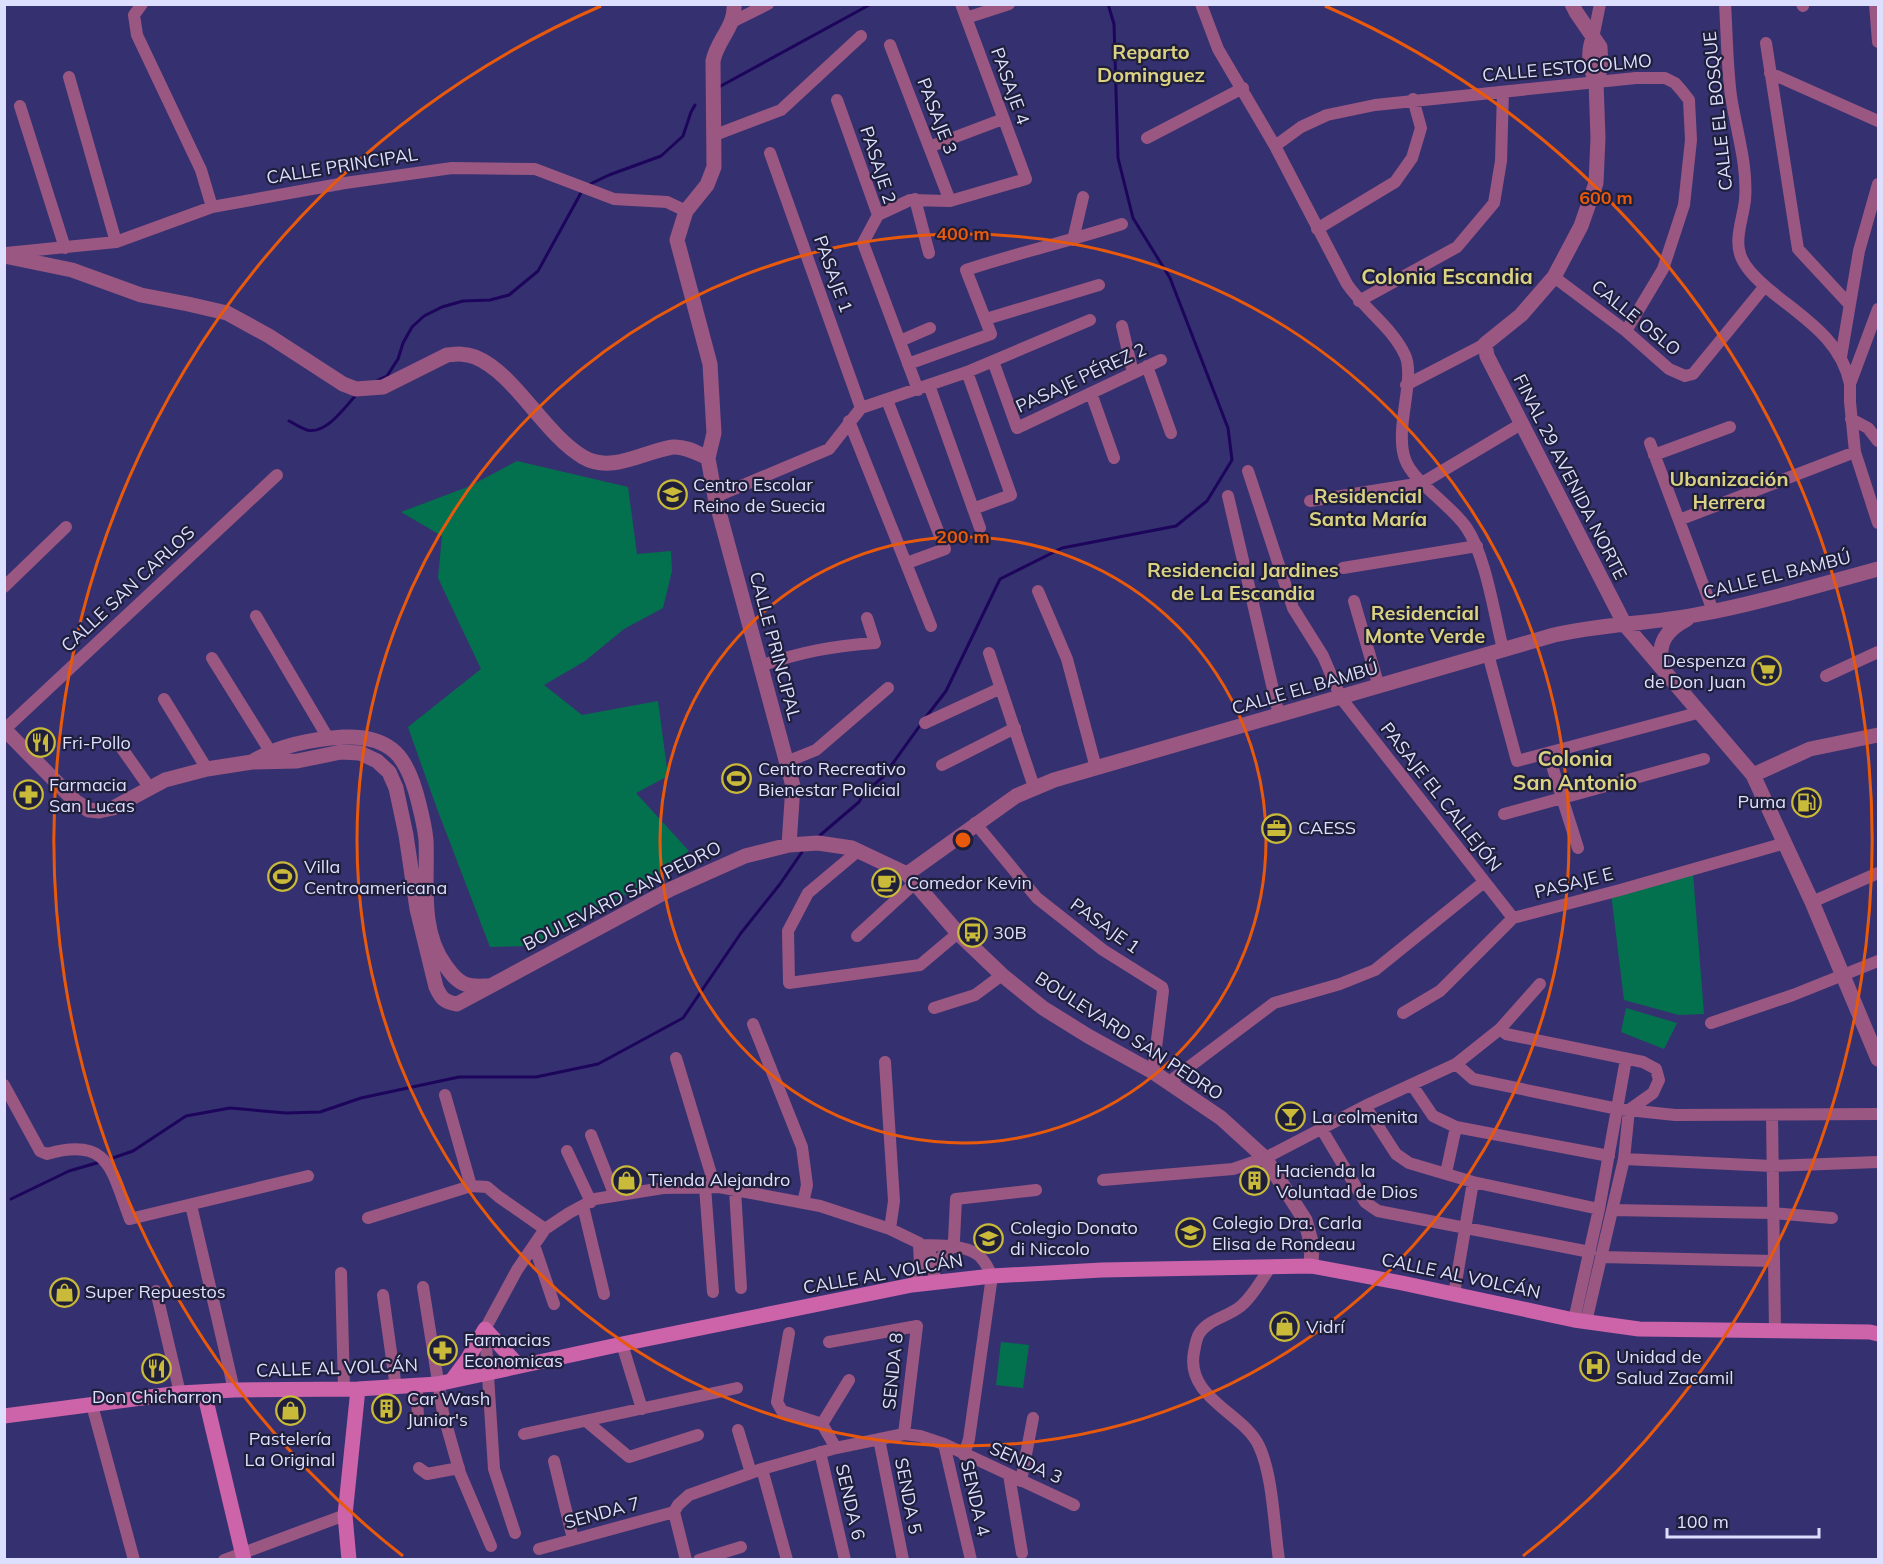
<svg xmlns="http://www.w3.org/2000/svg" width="1883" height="1564" font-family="Mulish,sans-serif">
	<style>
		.green { fill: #03714d }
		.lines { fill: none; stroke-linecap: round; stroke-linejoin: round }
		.stream { stroke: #1d055c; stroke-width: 3 }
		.minor { stroke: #9a5781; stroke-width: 12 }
		.tertiary { stroke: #9a5781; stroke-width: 15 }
		.secondary { stroke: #cd63a8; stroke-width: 15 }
		.ring { fill: none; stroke: #e8590c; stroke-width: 3 }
		.labels { text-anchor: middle; stroke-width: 4.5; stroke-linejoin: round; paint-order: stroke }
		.street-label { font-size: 18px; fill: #dddffe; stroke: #1f1f3b }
		.poi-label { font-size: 18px; fill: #dddffe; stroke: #1f1f3b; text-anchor: start }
		.neighbourhood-label { font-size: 20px; font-weight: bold; fill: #dad183; stroke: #1f1f3b }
		.quarter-label { font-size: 21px; font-weight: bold; fill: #dad183; stroke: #1f1f3b }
		.centre { fill: #e8590c; stroke: #1f1f3b; stroke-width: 3 }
		.ring-label { font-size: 18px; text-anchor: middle; font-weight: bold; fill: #e8590c; stroke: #1f1f3b; stroke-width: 4.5; stroke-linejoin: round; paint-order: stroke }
	</style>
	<rect width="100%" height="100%" fill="#353170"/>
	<path class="green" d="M517,461L628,487L637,554L671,551L672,571L663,608L624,629L585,661L544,685L582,715L658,701L668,776L636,793L689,851L653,879L535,946L490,947L436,806L408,727L481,669L438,578L442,536L401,512L470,486Z
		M1693,873L1704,1014L1679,1015L1624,1000L1611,893Z
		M1626,1008L1677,1023L1664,1049L1621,1032Z
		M1001,1342L1029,1345L1023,1388L996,1385Z"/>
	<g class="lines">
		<path class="stream" d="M719,87L871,4
			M586,186L609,175L661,156L683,136L691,112L695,105
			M378,380L387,376L398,359L403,343L412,327L424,316L442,307L463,301L490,300L509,295L538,271L582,191
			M289,421C295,424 301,428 307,430C327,435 346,405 358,393
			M926,717L946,691L1000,579L1062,548L1176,526L1207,501L1232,460L1228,428L1170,278L1133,218L1118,158L1114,24L1108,4
			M818,837L859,802L864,793L883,777L921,724
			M107,1160L133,1151L186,1116L230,1108L286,1113L320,1112L361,1098L459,1077H536L598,1064L683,1018L741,933L780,884L802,852
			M11,1199L69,1171L100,1162"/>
		<path class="minor" d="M142,4L134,15L137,35L201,170L212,207
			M1201,4L1218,49L1275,146L1347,284C1364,309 1392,327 1405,355C1416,379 1394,428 1405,459C1412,481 1451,505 1466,527C1486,556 1494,614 1503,649
			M1725,4C1727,35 1727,66 1731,96C1736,130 1748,165 1745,200C1743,219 1733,241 1742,259C1748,272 1761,283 1772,292C1805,319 1841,340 1850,384
			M1802,4L1803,6
			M1875,4L1878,42
			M966,18L1009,4
			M732,22L768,4
			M1593,38L1600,4
			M1766,43L1798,249L1849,304
			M890,45L950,201
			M1770,73L1878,121
			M69,77L116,242
			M837,100L878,215L863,243L918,390
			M20,106L65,248
			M715,135L781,110L861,36
			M1147,138L1243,88
			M1275,146L1301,127L1327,115L1375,105L1636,78H1665L1675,83L1682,91L1689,100L1691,140L1684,205L1663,269L1626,331
			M929,147L1003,119
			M770,153L861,408
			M915,199L929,253
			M878,215L910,200L950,201L1026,179L961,4
			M1317,229L1395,182L1412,158L1421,128L1413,99
			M1073,240L1083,197
			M6,253L116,242L212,207L345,183L452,168L535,169L614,199L667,202L686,211
			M1554,277L1626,331L1669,369L1685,376L1693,374L1765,286
			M1359,301L1457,247L1494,203L1501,161L1503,92
			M1878,309L1850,384V402L1855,452L1878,523
			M986,319L1099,285
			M1122,326L1133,373
			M900,341L930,328
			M1841,357L1859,251L1878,184
			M993,361L1017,428L1161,360
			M908,364L991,334L966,270C1017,253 1070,241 1122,224
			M1147,366L1171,433
			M967,372L1011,495L973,509
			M929,385L980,528
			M1406,385L1485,344
			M1091,393L1114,458
			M887,400L945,549L907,563
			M1851,419L1868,428L1878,441
			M849,421L931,626
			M1650,443L1713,611
			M1654,455L1730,427
			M1248,471L1293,608L1323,656L1341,698L1513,918
			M1228,496L1279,715
			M715,497L829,449L861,408L967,372L1090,320
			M1310,501L1422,483L1521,424
			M1679,520L1855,452
			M1343,568L1477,546
			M4,587L66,527
			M1038,591L1067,659L1096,768
			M1354,601L1379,687
			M256,616L328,738
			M989,653L1034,787
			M1488,654L1517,761L1701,712
			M212,658L270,751
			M760,666C801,652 832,646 875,643L867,618
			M1826,676L1878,652
			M164,699L207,769
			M925,723L1001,688
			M5,729L277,475
			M116,740L149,787
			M1548,753L1578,848
			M786,762L816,750L888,688
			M942,765L1015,728
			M1504,814L1704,759
			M975,823L1037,898L1103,950L1162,987L1163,991L1153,1072
			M858,851L808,893L788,931L789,983L920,965L958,933
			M1812,902L1878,873
			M857,936L916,882
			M934,1008L975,995L1002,975
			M1403,1013L1440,991L1513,918L1620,890L1785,843
			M1711,1023L1793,995L1878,961
			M753,1024L802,1147L807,1185L803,1203
			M1500,1029L1506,1034L1643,1062L1656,1069L1659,1080L1653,1093L1629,1110L1624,1159L1586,1322
			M676,1058L715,1187
			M885,1062L894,1201L890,1229
			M1456,1064L1473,1079L1618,1109L1675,1115L1878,1114
			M1169,1082L1274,1003L1340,984L1375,970L1484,882
			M4,1085L40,1151L47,1154C110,1136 111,1170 130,1219L308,1176
			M1412,1085L1433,1116L1456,1127L1609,1156
			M445,1095L471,1186
			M1365,1106L1396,1154L1409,1163L1473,1182L1599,1209
			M1772,1115L1775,1331
			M1321,1128L1365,1202L1378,1211L1590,1252
			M591,1135L615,1196
			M567,1151L591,1202
			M1624,1159L1772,1166L1878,1162
			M1446,1173L1456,1127
			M1103,1180L1233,1169L1265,1158L1365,1106L1456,1064L1500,1029L1540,984
			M705,1187L713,1292
			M735,1190L741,1288
			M191,1205L234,1390
			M583,1206L604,1294
			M1612,1210L1773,1213L1832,1218
			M368,1218L471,1186L487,1187L499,1197L545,1229
			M534,1245L554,1304
			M922,1245C939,1246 971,1244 982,1259C986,1263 989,1270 992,1276L969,1439L964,1455
			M1601,1257L1773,1261
			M932,1264C942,1257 951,1252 954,1240L956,1199L1036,1190
			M1271,1266C1262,1279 1253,1296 1241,1306C1228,1317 1208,1319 1199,1334C1196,1339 1195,1347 1194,1352C1185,1398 1244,1413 1259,1446C1273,1476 1274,1526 1279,1560
			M341,1273L344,1389
			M912,1285L920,1267L919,1243
			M423,1287L443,1413L460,1473L491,1546
			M156,1291L180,1393
			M1454,1294L1473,1182
			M383,1295L396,1388
			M1574,1320L1599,1209L1626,1059
			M789,1333L777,1402L782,1411L822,1424L836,1448
			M829,1342L917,1326L904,1434
			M622,1344L642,1409
			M417,1386L418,1422
			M92,1405L134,1560
			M586,1421L629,1457L698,1435
			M822,1424L849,1380
			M738,1430L751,1473
			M524,1434L737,1388
			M879,1439L903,1560
			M944,1444L971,1560
			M820,1452L845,1560
			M554,1461L573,1539
			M419,1468L427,1474L459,1468
			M762,1469L787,1560
			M1009,1475L1022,1553
			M1021,1481L1033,1418
			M515,1533L494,1469L485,1329L517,1270L545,1229L569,1213L595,1199L663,1188L719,1187L820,1206L890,1229L919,1243L930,1253L936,1283
			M539,1549L674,1512
			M224,1560L345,1515
			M686,1560L674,1512L678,1505L689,1495L762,1469L836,1448L904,1434L920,1436L944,1444L1074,1505
			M699,1560L741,1547"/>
		<path class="tertiary" d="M734,4C736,26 717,40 713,61L714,167L707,185L686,211L677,240L710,364L714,433L708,458L715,497L793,786L789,845
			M1572,4L1576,12L1600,47L1601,66L1596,82L1598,138L1596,183L1581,226L1554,277L1521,315L1485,344L1487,356L1625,625L1753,775L1812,902L1878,1059
			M1593,38C1587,54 1590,67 1596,82
			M4,256L72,270L141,295L188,304L227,313L269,336L343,384L356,389L383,387L447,355C457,354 465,353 475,357C515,373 543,433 583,457C612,474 644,451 673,447C685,446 697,453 708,458
			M1662,667C1657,643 1666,630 1687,619
			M4,729L76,802L89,810L99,811L113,808L165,780L207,769L252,762L297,761L341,752L360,753L377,761L389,772L396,788L406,835L417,909L436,987C441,998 444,1002 457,1004L671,889L745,856L789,845L818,843L852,848L907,874L958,933L1002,975L1043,1008L1088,1036L1153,1072L1221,1118L1265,1158L1305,1220L1312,1245L1311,1266
			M255,760C281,745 313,739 343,737C393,735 408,758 419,804C422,816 425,828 426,840C428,881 419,929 445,965C450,972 456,981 465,984C471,987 481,986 488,986
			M1753,775L1810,749L1878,735
			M907,874L1016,796L1054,780L1554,635C1600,624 1648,624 1695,615C1756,604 1818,585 1878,569"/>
		<path class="secondary" d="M452,1380L467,1360L485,1329L518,1365
			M204,1392L244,1560
			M4,1416L180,1393L234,1390L358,1389L437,1384L622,1344L912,1285L992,1276L1102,1270L1311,1266L1402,1283L1574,1320L1639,1329L1870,1332L1878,1334
			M349,1560L345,1515L358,1389"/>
	</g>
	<g class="ring">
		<circle cx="963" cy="840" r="303"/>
		<circle cx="963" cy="840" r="606"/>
		<path d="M403 1556A909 909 0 0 1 601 6M1325 6A909 909 0 0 1 1523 1556"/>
	</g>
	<defs>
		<symbol id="school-ring" viewBox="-11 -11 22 22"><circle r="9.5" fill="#1f1f3b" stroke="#c9ba3a" stroke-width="1.5"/><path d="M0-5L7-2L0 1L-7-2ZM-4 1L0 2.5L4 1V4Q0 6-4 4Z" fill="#c9ba3a"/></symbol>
		<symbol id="supermarket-ring" viewBox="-11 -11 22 22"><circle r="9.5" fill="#1f1f3b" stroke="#c9ba3a" stroke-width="1.5"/><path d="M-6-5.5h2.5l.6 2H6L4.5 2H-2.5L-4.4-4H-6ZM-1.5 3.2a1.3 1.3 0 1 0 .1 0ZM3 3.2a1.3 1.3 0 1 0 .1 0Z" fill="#c9ba3a"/></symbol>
		<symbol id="restaurant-ring" viewBox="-11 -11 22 22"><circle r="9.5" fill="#1f1f3b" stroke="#c9ba3a" stroke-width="1.5"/><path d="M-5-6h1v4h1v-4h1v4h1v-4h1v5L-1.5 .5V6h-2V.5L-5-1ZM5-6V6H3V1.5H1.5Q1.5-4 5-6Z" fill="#c9ba3a"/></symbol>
		<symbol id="stadium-ring" viewBox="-11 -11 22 22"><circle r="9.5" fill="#1f1f3b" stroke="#c9ba3a" stroke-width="1.5"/><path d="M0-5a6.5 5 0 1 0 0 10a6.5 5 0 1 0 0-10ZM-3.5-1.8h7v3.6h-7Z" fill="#c9ba3a"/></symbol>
		<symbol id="pharmacy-ring" viewBox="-11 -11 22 22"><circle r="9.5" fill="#1f1f3b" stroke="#c9ba3a" stroke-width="1.5"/><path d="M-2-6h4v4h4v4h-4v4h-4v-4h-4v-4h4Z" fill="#c9ba3a"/></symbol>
		<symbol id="fuel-ring" viewBox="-11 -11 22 22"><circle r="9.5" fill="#1f1f3b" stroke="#c9ba3a" stroke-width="1.5"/><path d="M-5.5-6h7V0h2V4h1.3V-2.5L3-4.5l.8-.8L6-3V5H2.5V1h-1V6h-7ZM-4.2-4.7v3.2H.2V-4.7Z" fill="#c9ba3a"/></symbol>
		<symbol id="office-ring" viewBox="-11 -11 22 22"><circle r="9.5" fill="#1f1f3b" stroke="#c9ba3a" stroke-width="1.5"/><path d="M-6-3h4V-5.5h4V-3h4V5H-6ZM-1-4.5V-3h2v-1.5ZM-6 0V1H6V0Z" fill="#c9ba3a"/></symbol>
		<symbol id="cafe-ring" viewBox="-11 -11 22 22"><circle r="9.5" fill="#1f1f3b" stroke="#c9ba3a" stroke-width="1.5"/><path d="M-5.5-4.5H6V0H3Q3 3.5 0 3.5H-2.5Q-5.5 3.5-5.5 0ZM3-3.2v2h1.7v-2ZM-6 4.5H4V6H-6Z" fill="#c9ba3a"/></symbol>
		<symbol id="bus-ring" viewBox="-11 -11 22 22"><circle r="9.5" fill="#1f1f3b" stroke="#c9ba3a" stroke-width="1.5"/><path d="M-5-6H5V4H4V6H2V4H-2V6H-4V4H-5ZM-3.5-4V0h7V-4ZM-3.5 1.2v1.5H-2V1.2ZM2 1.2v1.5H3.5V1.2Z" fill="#c9ba3a"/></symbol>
		<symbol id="bar-ring" viewBox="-11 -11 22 22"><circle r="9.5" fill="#1f1f3b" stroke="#c9ba3a" stroke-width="1.5"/><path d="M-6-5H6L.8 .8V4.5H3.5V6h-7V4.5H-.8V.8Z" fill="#c9ba3a"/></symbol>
		<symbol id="shop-ring" viewBox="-11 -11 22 22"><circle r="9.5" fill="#1f1f3b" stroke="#c9ba3a" stroke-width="1.5"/><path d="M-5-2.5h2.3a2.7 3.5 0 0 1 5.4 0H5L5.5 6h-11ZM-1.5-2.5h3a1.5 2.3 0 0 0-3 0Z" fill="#c9ba3a"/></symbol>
		<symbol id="building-ring" viewBox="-11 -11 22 22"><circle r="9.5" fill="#1f1f3b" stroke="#c9ba3a" stroke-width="1.5"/><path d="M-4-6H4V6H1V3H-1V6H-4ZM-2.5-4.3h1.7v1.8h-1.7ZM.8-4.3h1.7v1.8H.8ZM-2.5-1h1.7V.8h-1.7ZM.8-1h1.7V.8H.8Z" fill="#c9ba3a"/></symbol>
		<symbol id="hospital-ring" viewBox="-11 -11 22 22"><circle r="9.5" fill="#1f1f3b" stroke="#c9ba3a" stroke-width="1.5"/><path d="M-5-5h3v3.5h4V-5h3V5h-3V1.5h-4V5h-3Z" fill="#c9ba3a"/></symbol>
	</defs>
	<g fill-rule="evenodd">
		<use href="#school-ring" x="656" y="478" width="33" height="33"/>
		<use href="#supermarket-ring" x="1750" y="654" width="33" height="33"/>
		<use href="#restaurant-ring" x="24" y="726" width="33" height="33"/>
		<use href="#stadium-ring" x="720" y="762" width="33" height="33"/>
		<use href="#pharmacy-ring" x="12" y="778" width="33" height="33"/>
		<use href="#fuel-ring" x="1790" y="786" width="33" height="33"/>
		<use href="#office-ring" x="1260" y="812" width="33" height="33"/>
		<use href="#stadium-ring" x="266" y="860" width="33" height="33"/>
		<use href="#cafe-ring" x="870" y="866" width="33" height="33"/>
		<use href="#bus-ring" x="956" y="916" width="33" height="33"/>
		<use href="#bar-ring" x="1274" y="1100" width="33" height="33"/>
		<use href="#shop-ring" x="610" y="1164" width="33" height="33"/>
		<use href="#building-ring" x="1238" y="1164" width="33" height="33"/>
		<use href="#school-ring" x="1174" y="1216" width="33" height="33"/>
		<use href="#school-ring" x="972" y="1222" width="33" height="33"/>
		<use href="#shop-ring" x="48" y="1276" width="33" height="33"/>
		<use href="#shop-ring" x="1268" y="1310" width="33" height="33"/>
		<use href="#pharmacy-ring" x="426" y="1334" width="33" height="33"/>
		<use href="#hospital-ring" x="1578" y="1350" width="33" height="33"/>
		<use href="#restaurant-ring" x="140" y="1352" width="33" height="33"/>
		<use href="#building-ring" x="370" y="1392" width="33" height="33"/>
		<use href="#shop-ring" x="274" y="1394" width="33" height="33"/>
	</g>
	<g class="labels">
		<g class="street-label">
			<text transform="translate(1567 68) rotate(-5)" y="6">CALLE ESTOCOLMO</text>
			<text transform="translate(1010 86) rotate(70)" y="6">PASAJE 4</text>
			<text transform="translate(1718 111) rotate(-96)" y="6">CALLE EL BOSQUE</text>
			<text transform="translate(937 116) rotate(69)" y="6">PASAJE 3</text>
			<text transform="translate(878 165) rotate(72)" y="6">PASAJE 2</text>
			<text transform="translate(342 166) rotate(-9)" y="6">CALLE PRINCIPAL</text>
			<text transform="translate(833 274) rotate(70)" y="6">PASAJE 1</text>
			<text transform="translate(1636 318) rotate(39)" y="6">CALLE OSLO</text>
			<text transform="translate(1081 378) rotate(-25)" y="6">PASAJE PÉREZ 2</text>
			<text transform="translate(1570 477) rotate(63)" y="6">FINAL 29 AVENIDA NORTE</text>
			<text transform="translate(1777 575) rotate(-14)" y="6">CALLE EL BAMBÚ</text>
			<text transform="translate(128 589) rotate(-43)" y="6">CALLE SAN CARLOS</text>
			<text transform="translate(775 646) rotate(75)" y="6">CALLE PRINCIPAL</text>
			<text transform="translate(1305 688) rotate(-16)" y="6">CALLE EL BAMBÚ</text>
			<text transform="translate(1441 797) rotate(52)" y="6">PASAJE EL CALLEJÓN</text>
			<text transform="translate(1574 883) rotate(-14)" y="6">PASAJE E</text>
			<text transform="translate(622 896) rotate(-27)" y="6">BOULEVARD SAN PEDRO</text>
			<text transform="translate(1105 926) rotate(36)" y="6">PASAJE 1</text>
			<text transform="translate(1129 1036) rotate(33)" y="6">BOULEVARD SAN PEDRO</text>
			<text transform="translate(883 1274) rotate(-10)" y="6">CALLE AL VOLCÁN</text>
			<text transform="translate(1461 1276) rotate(12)" y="6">CALLE AL VOLCÁN</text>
			<text transform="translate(337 1368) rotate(-2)" y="6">CALLE AL VOLCÁN</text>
			<text transform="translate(893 1371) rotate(-84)" y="6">SENDA 8</text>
			<text transform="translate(1026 1463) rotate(24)" y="6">SENDA 3</text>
			<text transform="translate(908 1496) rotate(79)" y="6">SENDA 5</text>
			<text transform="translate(975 1498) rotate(77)" y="6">SENDA 4</text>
			<text transform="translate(850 1502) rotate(77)" y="6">SENDA 6</text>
			<text transform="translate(602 1513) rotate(-15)" y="6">SENDA 7</text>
		</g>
		<g class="poi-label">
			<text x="693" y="491">Centro Escolar<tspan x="693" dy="21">Reino de Suecia</tspan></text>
			<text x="1746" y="667" text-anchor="end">Despenza<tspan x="1746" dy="21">de Don Juan</tspan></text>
			<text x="62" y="749">Fri-Pollo</text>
			<text x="758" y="775">Centro Recreativo<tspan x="758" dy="21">Bienestar Policial</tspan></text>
			<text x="49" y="791">Farmacia<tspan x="49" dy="21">San Lucas</tspan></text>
			<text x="1786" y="808" text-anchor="end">Puma</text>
			<text x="1298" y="834">CAESS</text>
			<text x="304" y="873">Villa<tspan x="304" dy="21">Centroamericana</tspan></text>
			<text x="907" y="889">Comedor Kevin</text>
			<text x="993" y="939">30B</text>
			<text x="1312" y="1123">La colmenita</text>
			<text x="1276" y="1177">Hacienda la<tspan x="1276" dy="21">Voluntad de Dios</tspan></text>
			<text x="648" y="1186">Tienda Alejandro</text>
			<text x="1212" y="1229">Colegio Dra. Carla<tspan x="1212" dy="21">Elisa de Rondeau</tspan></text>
			<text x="1010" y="1234">Colegio Donato<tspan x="1010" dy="21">di Niccolo</tspan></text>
			<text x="85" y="1298">Super Repuestos</text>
			<text x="1306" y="1333">Vidrí</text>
			<text x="464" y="1346">Farmacias<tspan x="464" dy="21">Economicas</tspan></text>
			<text x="1616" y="1363">Unidad de<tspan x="1616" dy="21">Salud Zacamil</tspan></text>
			<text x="157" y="1403" text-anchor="middle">Don Chicharron</text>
			<text x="407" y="1405">Car Wash<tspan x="407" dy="21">Junior's</tspan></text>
			<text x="290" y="1445" text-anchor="middle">Pastelería<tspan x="290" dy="21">La Original</tspan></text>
		</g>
		<g class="neighbourhood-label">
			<text x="1151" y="59">Reparto<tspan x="1151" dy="23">Dominguez</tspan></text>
			<text x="1729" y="486">Ubanización<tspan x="1729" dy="23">Herrera</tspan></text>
			<text x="1368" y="503">Residencial<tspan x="1368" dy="23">Santa María</tspan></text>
			<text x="1243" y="577">Residencial Jardines<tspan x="1243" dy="23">de La Escandia</tspan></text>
			<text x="1425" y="620">Residencial<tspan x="1425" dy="23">Monte Verde</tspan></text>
		</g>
		<g class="quarter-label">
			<text x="1447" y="284">Colonia Escandia</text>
			<text x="1575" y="766">Colonia<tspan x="1575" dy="24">San Antonio</tspan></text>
		</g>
	</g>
	<circle cx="963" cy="840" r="9" class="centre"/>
	<g class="ring-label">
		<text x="1606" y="204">600 m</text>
		<text x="963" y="240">400 m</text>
		<text x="963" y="543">200 m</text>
	</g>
	<rect width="1883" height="1564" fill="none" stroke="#dddffe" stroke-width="12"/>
	<path d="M1667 1528v9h152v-9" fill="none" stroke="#dddffe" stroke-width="3"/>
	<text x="1676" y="1528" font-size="18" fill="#dddffe" stroke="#1f1f3b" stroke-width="4.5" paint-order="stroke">100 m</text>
</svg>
